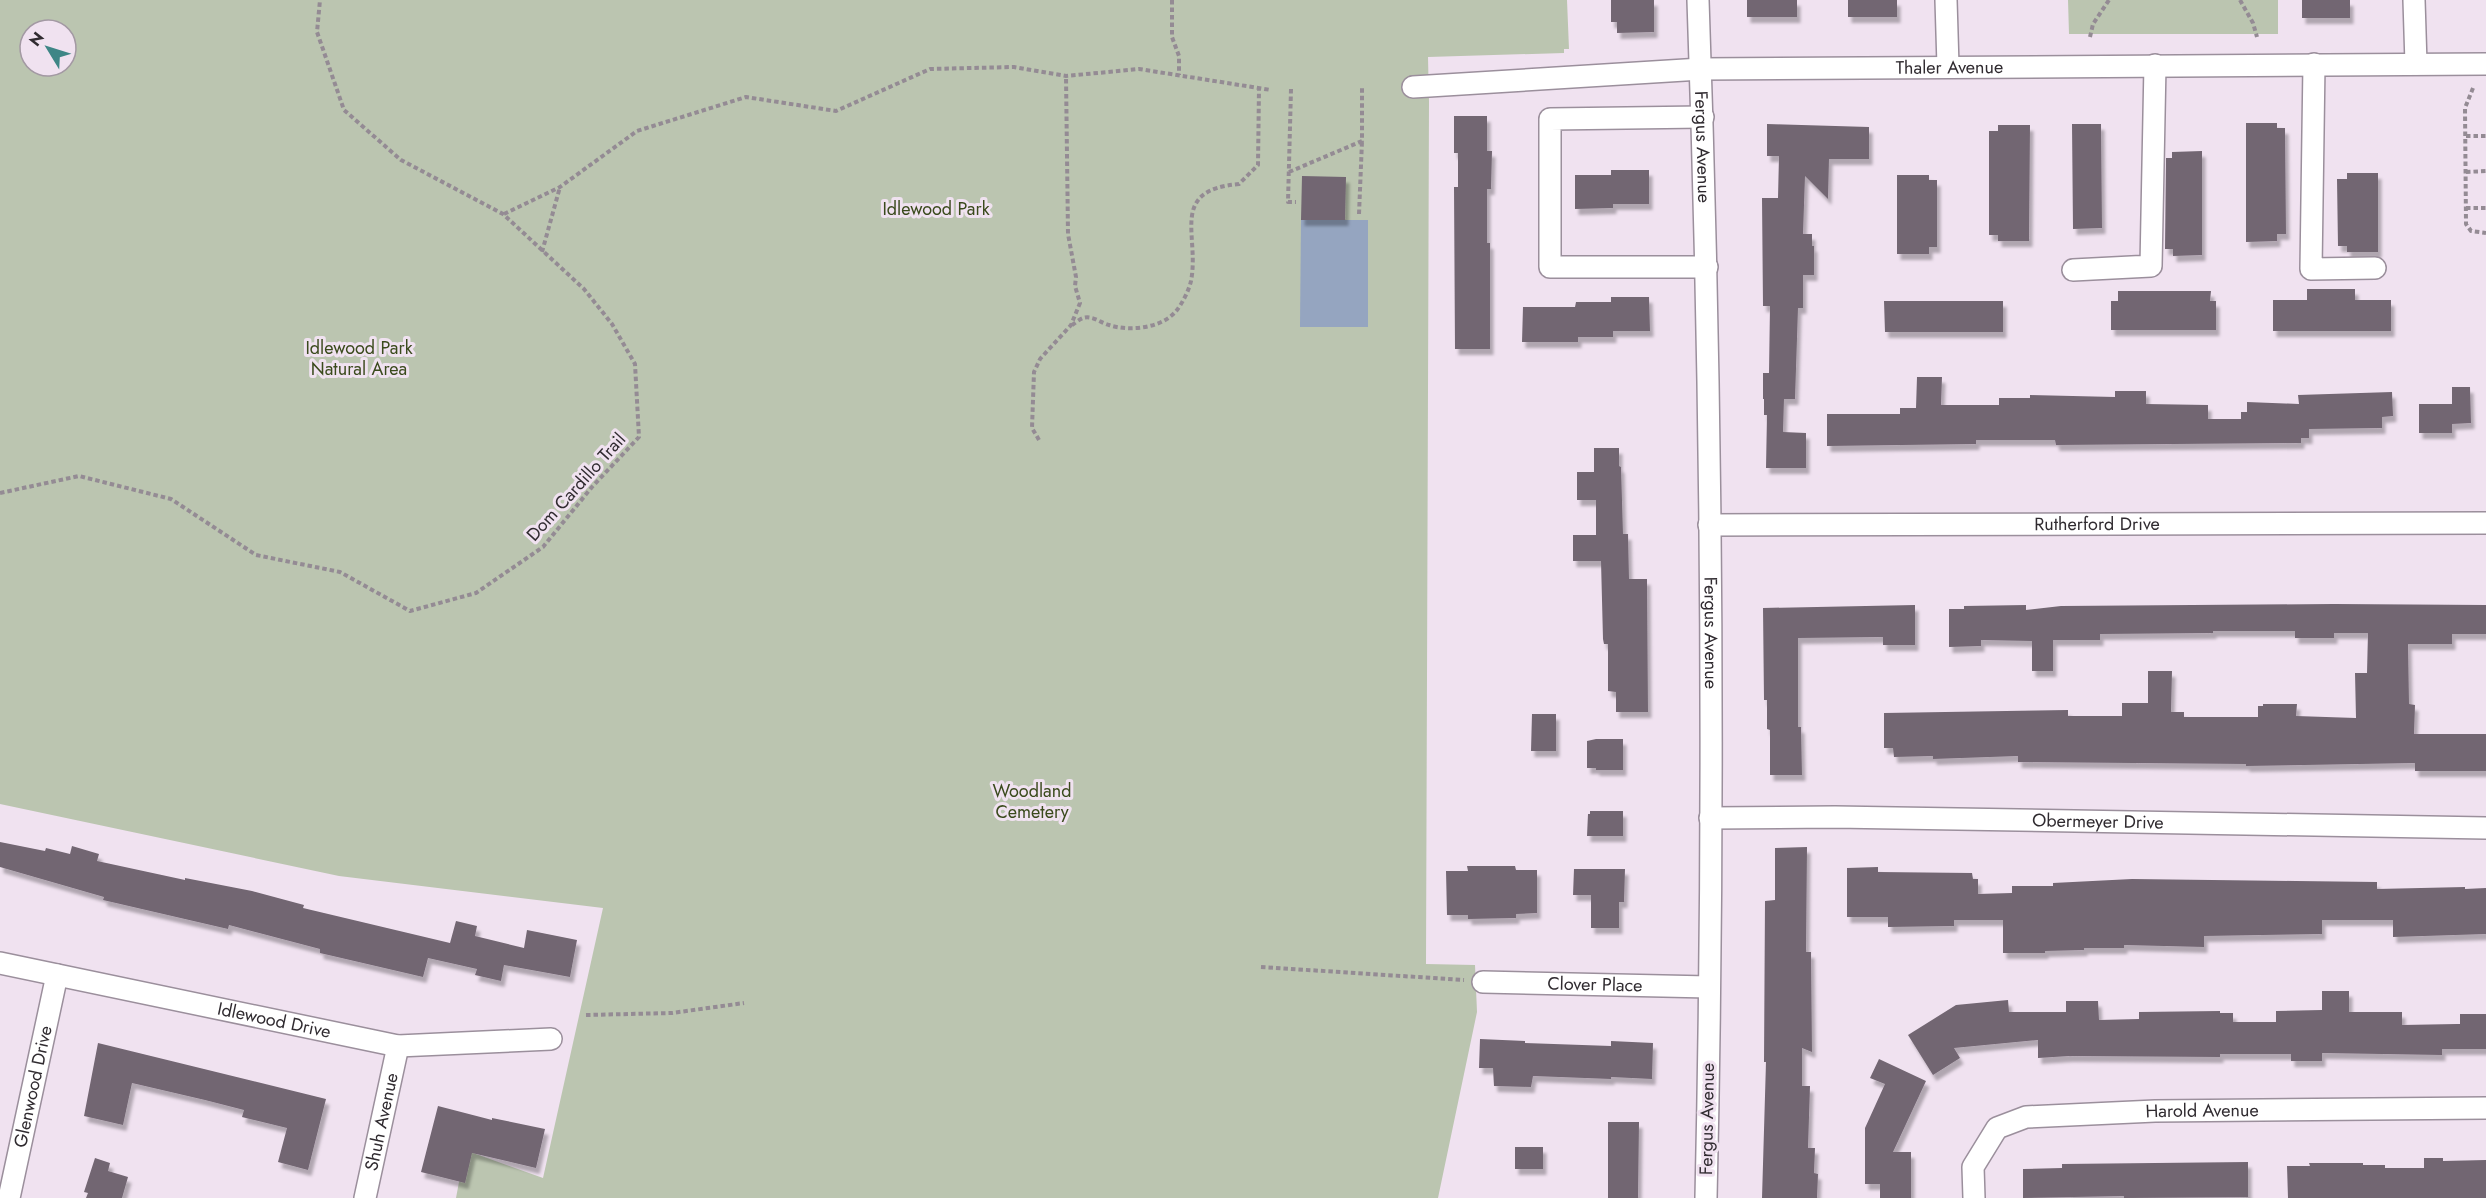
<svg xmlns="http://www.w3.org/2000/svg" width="2486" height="1198" font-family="Jost,sans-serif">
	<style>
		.green { fill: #bbc5b0; fill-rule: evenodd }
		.water { fill: #95a5c0 }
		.building { fill: #726672; filter: url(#shadow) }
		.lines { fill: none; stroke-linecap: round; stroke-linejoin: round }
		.minor-casing { stroke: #9b8f9c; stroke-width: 24 }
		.path { stroke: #948b94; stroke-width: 4; stroke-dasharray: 4.5 3; stroke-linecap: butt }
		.minor { stroke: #fff; stroke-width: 21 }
		.labels { text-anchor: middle; stroke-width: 6; stroke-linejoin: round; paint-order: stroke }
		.street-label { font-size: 18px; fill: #302b30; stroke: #f0e2f0 }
		.park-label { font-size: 18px; fill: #3a4a1c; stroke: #f0e2f0 }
	</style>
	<defs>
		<filter id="shadow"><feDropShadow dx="3.5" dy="6" stdDeviation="1.5" flood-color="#0004"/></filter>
	</defs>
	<rect width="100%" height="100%" fill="#f0e2f0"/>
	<path class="green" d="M0,0H1567L1569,49H1564V53L1428,57L1429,102L1426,964L1475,965L1477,1012L1438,1198H456L465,1150L543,1178L603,908L339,876L0,804ZM30,30H66V66H30Z
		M2068,0H2278V34H2069Z"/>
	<path class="water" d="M1301,220H1368V327H1300Z"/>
	<path class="building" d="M1611,0H1654V32L1617,33V22H1611Z
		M1747,0H1797V17H1747Z
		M1848,0H1897V17H1848Z
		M2302,0H2350V18H2302Z
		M1454,116H1487V151H1492L1491,189H1487V243H1490V349H1455L1454,187H1458V153H1454Z
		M2246,123H2277V128H2285L2286,234H2277V241L2246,242Z
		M1767,124L1869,127V159H1829L1828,199L1805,176L1803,234H1812V246H1814V275H1803V308H1798L1795,399H1784L1783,432L1806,433V468H1766L1767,415H1764V399H1763V373H1769L1770,306H1763L1762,198H1778L1779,156H1767Z
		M2072,124H2101L2102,228L2073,229Z
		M1998,125H2030L2029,241H1998V235H1989V131H1998Z
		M2202,151V255L2173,256V249H2165L2166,158H2172V152Z
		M1611,170H1649V204H1613V208L1575,209V175H1611Z
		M2347,173H2378V252H2347V246H2338L2337,179H2347Z
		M1897,175H1929V180H1937V247H1929V254H1897Z
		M1302,176L1346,177L1345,220H1301Z
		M2307,289H2355V300H2391V331H2273V300H2307Z
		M2118,291H2211L2210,301H2216V330H2111V301H2118Z
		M1611,297H1649L1650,331H1613V337H1578V342H1522L1523,307H1575L1576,302H1611Z
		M1884,301H2003V332H1885Z
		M1917,377H1942L1941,405H1999V398H2030V395L2115,397V391H2146V404L2208,405V419H2241V412H2247V402L2299,404L2298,395L2392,392L2393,416L2382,417V428L2309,429V438H2301V443L2056,445L2055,440H1976V444L1827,446V414H1900V408H1916Z
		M2452,387H2470L2471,423L2452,424V433H2419V404H2452Z
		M1594,448H1619V466L1621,467L1623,534H1628L1629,579H1647L1648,712H1616V692L1608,691V644H1604L1603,639L1601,561H1573V535H1596V500H1577V472H1594Z
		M2334,604L2486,605V634H2452V644H2408L2409,704L2415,705L2414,734H2486V771H2415V763L2246,766V764L2018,762V756L1933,759V756L1894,757L1893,748H1884V713L2068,710V716H2122V703H2148V671H2172L2171,712H2184V717H2258V706H2263V704H2297L2296,716L2356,718L2355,673H2367L2368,633H2334V638H2295V631H2213V633L2100,634V640H2053V671H2032V641L1981,640V646L1949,647V609H1964V606L2026,605V610L2061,606Z
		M1915,605V645H1883V637L1798,638V727H1801L1802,775H1770V730L1767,729V700H1764L1763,608Z
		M1532,714H1556V751H1531Z
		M1596,739H1623V770H1596V768H1587V741Z
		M1590,811H1623V836H1587L1588,814H1590Z
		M0,842L45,851L46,848L70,854L72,846L99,854L97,861L185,880V878L252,891L304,905L303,908L450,943L456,921L477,926L475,936L524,948L527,930L577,940L570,977L504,965L501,981L475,975L477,969L428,958L423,977L320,953V949L229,925L228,929L103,900L104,897L0,867Z
		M1807,847L1806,952H1811L1812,1052L1802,1048V1086H1810L1808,1148H1815L1814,1173L1818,1174L1817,1198H1762L1766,1062H1764L1765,901L1775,900V848Z
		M1467,866H1515L1516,870H1537V913L1516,914V918L1468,919V915H1447L1446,871H1468Z
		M1878,867V872L1972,873L1973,879H1978V894L2012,893V886H2053V883L2132,879L2377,882V889L2465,887V889L2486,888V934L2393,937V920H2322V934L2204,936V947L2124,945V948H2084V950L2045,951V953H2003V920H1954V926L1888,927V917H1847V868Z
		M1574,869H1625L1624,902H1619V928H1591V895H1573Z
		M2322,991H2349V1012H2402V1025L2457,1024H2460V1014H2486V1049H2442V1055L2322,1053V1061H2291V1054H2220V1057L2069,1056L2038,1058V1040L1954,1048L1960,1058L1933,1075L1908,1035L1956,1005L2008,1000L2009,1012H2066V1001H2098L2099,1020L2139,1019V1012L2220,1011V1013H2233V1022H2276V1011L2322,1010Z
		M1480,1039L1525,1041V1043L1611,1046V1041L1653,1043L1652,1079L1611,1077V1079L1533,1076L1531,1087L1494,1086L1493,1068H1479Z
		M98,1043L326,1099L308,1170L278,1162L287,1128L242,1117L244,1110L205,1100L132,1083L123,1125L84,1116Z
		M1879,1059L1926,1081L1893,1152H1911V1198H1880V1184H1865V1128L1885,1084L1870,1078Z
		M438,1106L492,1120V1118L545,1129L536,1168L472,1153L465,1183L421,1172Z
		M1608,1122H1639L1638,1198H1608Z
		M1515,1147H1543V1169H1515Z
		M95,1158L110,1163L108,1171L128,1177L122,1198H86L88,1193L84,1192Z
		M2424,1158H2443V1161L2486,1160V1198H2288L2287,1166H2310L2309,1163H2363V1165H2385V1168H2424Z
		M2248,1162V1197L2124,1198V1196L2023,1198V1169L2062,1168V1164Z"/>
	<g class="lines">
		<defs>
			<g id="minor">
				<path id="s1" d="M1698,0C1712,399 1715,799 1706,1198"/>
				<path d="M1946,0L1948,66"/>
				<path d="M2414,0L2416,64"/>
				<path d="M2314,64L2311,269L2375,268"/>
				<path id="s2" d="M1413,87L1701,69L2486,64"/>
				<path d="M1703,117L1550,119V267H1707"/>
				<path d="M2073,270L2151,266L2155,65"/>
				<path id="s3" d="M1709,525L2486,523"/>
				<path id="s4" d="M1710,818L1835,817L2486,828"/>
				<path id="s5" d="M0,963L398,1046L551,1039"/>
				<path id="s6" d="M1483,982L1709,987"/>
				<path id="s7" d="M9,1198L57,975"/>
				<path id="s8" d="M365,1198L398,1046"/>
				<path id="s9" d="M1974,1198L1973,1167L1997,1128L2026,1117L2155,1111L2486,1108"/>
			</g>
		</defs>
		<use href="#minor" class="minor-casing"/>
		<path class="path" d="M1172,0V37L1179,56V75
			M2240,0L2253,23L2257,37
			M2090,37L2093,24L2109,0
			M2473,88L2465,108L2466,224L2471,231L2486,233
			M1291,89L1288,202H1296
			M2466,136H2486
			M1289,172L1362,141V88
			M2466,172L2486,171
			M2466,208H2486
			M504,214L560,187L637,131L746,97L836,111L930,69L1014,67L1066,76L1139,69L1271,90
			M1359,214L1362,141
			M542,252L560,187
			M1072,325C1075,323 1080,319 1083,318C1092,315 1101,323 1109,325C1130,332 1163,328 1177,310C1183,302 1189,290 1191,281C1200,235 1168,190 1239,184L1258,165L1259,88
			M1039,440L1032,428L1034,372L1040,359L1071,325L1080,303L1075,286L1076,277L1068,234L1066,76
			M0,493L79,476L171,499L256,555L340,572L410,611L476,593L543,547L592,487L639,437L635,364L612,324L584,289L503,214L401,160L344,110L317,32L320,0
			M1261,967L1464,980
			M586,1015L672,1013L744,1003"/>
		<use href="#minor" class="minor"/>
	</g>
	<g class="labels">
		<g class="street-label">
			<text dy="6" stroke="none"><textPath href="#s2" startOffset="537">Thaler Avenue</textPath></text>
			<text dy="6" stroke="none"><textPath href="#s1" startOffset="147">Fergus Avenue</textPath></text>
			<text transform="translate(576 487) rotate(-48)" y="6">Dom Cardillo Trail</text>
			<text dy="6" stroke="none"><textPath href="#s3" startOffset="388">Rutherford Drive</textPath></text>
			<text dy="6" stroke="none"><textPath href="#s1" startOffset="633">Fergus Avenue</textPath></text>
			<text dy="6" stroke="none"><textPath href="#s4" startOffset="388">Obermeyer Drive</textPath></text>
			<text dy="6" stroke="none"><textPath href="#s6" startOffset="112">Clover Place</textPath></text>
			<text dy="6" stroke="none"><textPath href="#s5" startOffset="280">Idlewood Drive</textPath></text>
			<text dy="6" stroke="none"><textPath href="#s7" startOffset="114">Glenwood Drive</textPath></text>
			<text dy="6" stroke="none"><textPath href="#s9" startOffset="284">Harold Avenue</textPath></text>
			<text transform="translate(1707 1119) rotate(-89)" y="6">Fergus Avenue</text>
			<text dy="6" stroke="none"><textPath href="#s8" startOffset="78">Shuh Avenue</textPath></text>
		</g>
		<g class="park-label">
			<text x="936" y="215">Idlewood Park</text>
			<text x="359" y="354">Idlewood Park<tspan x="359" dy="21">Natural Area</tspan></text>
			<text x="1032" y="797">Woodland<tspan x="1032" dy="21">Cemetery</tspan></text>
		</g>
	</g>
	<g transform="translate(48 48) rotate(308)"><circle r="28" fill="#f0e2f0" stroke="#a399a3" stroke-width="1.5"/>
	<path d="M0-4.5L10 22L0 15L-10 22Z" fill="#3e8686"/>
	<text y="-9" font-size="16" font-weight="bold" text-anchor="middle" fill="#302b30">N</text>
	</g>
</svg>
